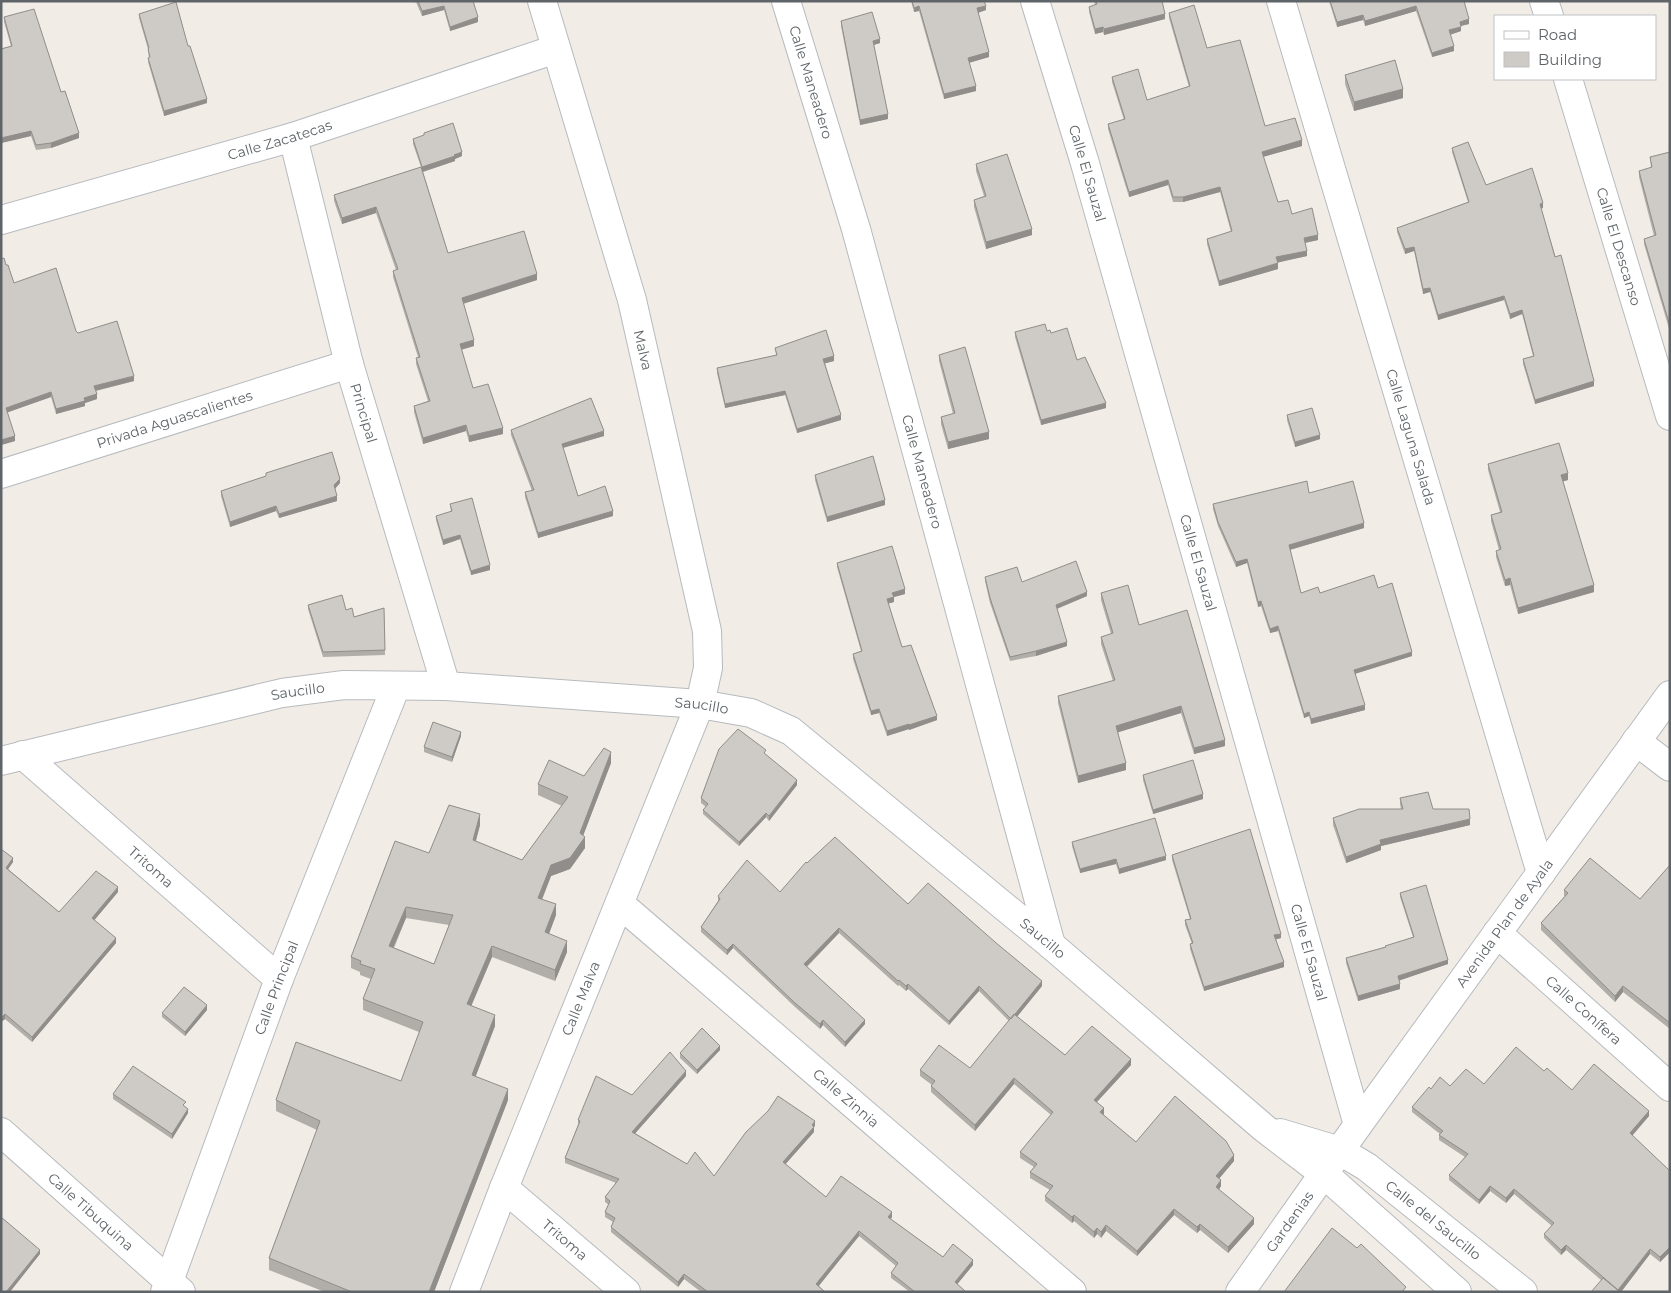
<svg xmlns="http://www.w3.org/2000/svg" width="1671" height="1293" font-family="Montserrat,sans-serif">
	<style>
		.lines { fill: none; stroke-linecap: round; stroke-linejoin: round }
		.minor-casing { stroke: #b7babe; stroke-width: 30 }
		.tertiary-casing { stroke: #b7babe; stroke-width: 30 }
		.minor { stroke: #fff; stroke-width: 28 }
		.tertiary { stroke: #fff; stroke-width: 28 }
		.wall { fill: #b1aea9; fill-rule: evenodd }
		.shaded-wall { fill: #908d8a }
		.building { fill: #cecac5; stroke: #908d8a; fill-rule: evenodd }
		.labels { text-anchor: middle; stroke-width: 4; stroke-linejoin: round; paint-order: stroke }
		.street-label { font-size: 14px; fill: #5e6468; stroke: #fff }
	</style>
	<rect width="100%" height="100%" fill="#f1ede6"/>
	<g class="lines">
		<defs>
			<g id="minor">
				<path id="s1" d="M786,1L856,229L1051,945"/>
				<path id="s2" d="M1035,1L1084,160L1358,1125"/>
				<path id="s3" d="M1281,1L1541,873"/>
				<path d="M1544,1L1549,16"/>
				<path id="s4" d="M1568,79L1670,416"/>
				<path id="s5" d="M293,137L349,364L446,686"/>
				<path id="s6" d="M1,220L293,137L556,49"/>
				<path id="s7" d="M1,474L349,364"/>
				<path d="M1636,741L1670,767"/>
				<path id="s8" d="M23,755L279,979"/>
				<path id="s9" d="M620,904L1072,1292"/>
				<path id="s10" d="M1497,933L1670,1087"/>
				<path id="s11" d="M1,1132L181,1292"/>
				<path id="s12" d="M504,1188L626,1292"/>
				<path id="s13" d="M464,1292L504,1188L700,704L708,668L707,631L632,300L542,1"/>
			</g>
			<g id="tertiary">
				<path id="s14" d="M1,761L282,693L344,685L446,686L700,704L751,713L791,731L1051,945L1264,1128L1324,1174L1457,1292"/>
				<path id="s15" d="M1280,1133L1340,1151L1367,1167L1523,1292"/>
				<path id="s16" d="M165,1292L279,979L396,686"/>
				<path id="s17" d="M1240,1292L1358,1125L1670,695"/>
			</g>
		</defs>
		<use href="#minor" class="minor-casing"/>
		<use href="#tertiary" class="tertiary-casing"/>
		<use href="#minor" class="minor"/>
		<use href="#tertiary" class="tertiary"/>
	</g>
	<path class="wall" d="M415,1H473L478,22L450,31L444,10L422,16L416,2L415,3Z
		M911,1H984L986,10L978,13L989,57L969,63L976,91L944,99L919,11L914,12Z
		M1094,1H1162L1165,19L1104,35L1103,32L1095,34L1089,12V7L1095,5Z
		M1329,1H1464L1469,24L1461,26V31L1450,35L1454,51L1432,57L1416,11L1365,26L1363,20L1337,27Z
		M1169,13L1207,48L1265,126L1302,146L1263,157L1278,202L1292,214L1318,240L1305,243L1307,256L1277,262L1278,269L1219,286L1207,244V239L1231,232L1220,192L1183,202H1173L1168,185L1129,197L1108,129V124L1124,120L1112,82V77L1147,100L1189,87L1169,18Z
		M139,14L188,46L207,103L164,116L148,62L149,58L148,49L139,18Z
		M4,17L61,92L79,138L51,148L36,150L31,136L1,143V49L11,46L4,22Z
		M841,21L880,43L874,45L888,119L860,125L841,26Z
		M1345,75L1403,98L1354,111L1345,84Z
		M413,139L462,156L455,159V161L423,172L448,253L537,280L463,304L474,346L461,350L473,388L503,434L469,442L466,431L423,444L414,412V406L428,401L416,364V358L418,357L393,277V271L396,270L376,213L342,224L334,201V195L421,167L413,144Z
		M1452,148L1486,185L1543,208H1541L1594,386L1535,404L1523,364V359L1533,356L1522,314L1510,319L1504,300L1438,320L1430,292L1423,294L1414,251L1405,254L1397,232V228L1468,202L1452,152Z
		M1670,152V332L1644,244V239L1654,236L1639,177V171L1651,168L1650,157Z
		M976,164L1032,235L986,249L974,207V200L984,196L976,171Z
		M1,259L6,265L14,283L76,331L134,381L96,391L97,399L85,403V406L56,414L51,397L7,412L15,441L1,445Z
		M1047,331L1051,333L1077,360L1106,408L1041,425L1015,337V332Z
		M775,348L834,361L825,363L841,420L797,433L785,395L725,408L717,373V368L776,355Z
		M939,355L989,439L948,449L941,424V417L953,414L939,361Z
		M1287,415L1320,439L1295,447L1287,420Z
		M511,430L604,436L563,448L578,496L613,516L538,538L525,497V492L532,491L511,435Z
		M1488,464L1568,480L1563,481L1594,592L1518,614L1510,585L1505,586L1496,557V551L1499,550L1491,521V515L1500,512L1488,470Z
		M266,473L340,483L335,488L337,501L279,518L276,511L230,527L221,496V491L266,477Z
		M815,475L885,505L827,522L815,480Z
		M1309,493L1364,528L1290,550L1301,593H1320L1378,588L1412,656L1355,674L1365,710L1311,724L1309,716L1304,718L1278,631L1270,633L1261,606L1258,607L1247,563L1236,567L1218,526L1213,509V504Z
		M450,504L490,570L471,575L460,539L443,545L436,520V516L451,512Z
		M837,563L905,594L894,597V602L888,603L902,647L937,720L909,730V729L887,736L879,713L871,715L853,659V654L861,651L837,567Z
		M985,577L1022,582L1087,596L1057,609L1067,646L1036,656L1010,661L990,603L985,581Z
		M1101,593L1139,625L1225,746L1194,754L1181,713L1118,732L1126,770L1078,783L1058,703V696L1113,681L1101,644V637L1111,634L1101,600Z
		M308,605L346,610L354,617L384,608L385,655L323,657L308,609Z
		M461,736L452,762L424,752V747Z
		M766,755L797,785L769,821L766,817L739,846L703,814V810L706,807L701,803V798Z
		M611,763L583,835L585,848L570,869L551,876L542,900L556,915L549,934L567,952L555,981L492,957L471,1006L495,1026L475,1077L508,1100L434,1292H325L269,1270V1258L317,1130L276,1111V1100L401,1081L419,1032L363,1010V999L371,979L360,975V972L351,968V957L429,853L480,825L476,841L522,860L562,806L538,795V784L584,776ZM406,918L449,925L434,964L394,948Z
		M1143,775L1203,799L1153,814L1143,780Z
		M1400,798L1433,809L1470,825L1381,846V850L1346,863L1333,825V818L1401,809L1400,804Z
		M1072,842L1166,860L1119,874L1116,864L1080,873L1072,846Z
		M1,849L13,862L8,869L59,912L118,892L94,920L116,943L32,1042L5,1019L1,1022Z
		M1172,855L1281,938L1276,939L1284,967L1204,991L1190,949V944H1192L1185,925V920L1190,919L1172,860Z
		M807,863L908,904L1042,986L1017,1017L1065,1055L1131,1065L1097,1102L1104,1114L1103,1115L1136,1142L1234,1161L1219,1179L1221,1186L1219,1190L1254,1224L1228,1253L1200,1230L1197,1233L1174,1215L1137,1256L1106,1231L1101,1238L1097,1234L1094,1238L1074,1221L1072,1223L1045,1201V1196L1050,1190L1030,1178V1172L1034,1167L1020,1158V1152L1051,1115L1014,1084L975,1131L931,1092V1086L932,1085L920,1076V1070L970,1068L1009,1021L979,991L949,1025L908,989L906,991L899,985L898,986L839,933L807,967L865,1024L845,1047L823,1025L820,1029L795,1007L733,948L727,955L701,932V927L718,901V896L780,892Z
		M1670,865V1029L1623,992L1615,1002L1541,930V923L1565,896H1564V890L1640,899Z
		M1400,893L1448,964L1399,980L1400,989L1358,1001L1346,963V958L1385,947L1413,937L1400,897Z
		M207,1010L185,1036L162,1017V1013Z
		M720,1050L697,1074L680,1058V1053Z
		M1544,1071L1572,1090L1649,1116L1632,1136L1670,1171V1252L1660,1262L1650,1254L1621,1292L1601,1280L1566,1250L1561,1255L1544,1238V1234L1552,1226L1514,1194L1506,1203L1490,1191L1479,1204L1449,1180V1175L1465,1157L1439,1140V1135L1440,1134L1412,1112V1107L1431,1089L1450,1086L1484,1084Z
		M686,1076L635,1133L687,1164L714,1176L815,1126L814,1127V1132L785,1164L826,1197L892,1217L891,1219L943,1257L973,1265L957,1284L966,1292H910L891,1278V1273L896,1266L859,1236L819,1286L825,1292H701L684,1279L678,1287L611,1232V1227L613,1222L605,1217V1212L609,1205L605,1202V1197L616,1183L565,1163V1158L578,1125V1120L632,1095Z
		M113,1094L185,1107L188,1113L172,1139L113,1099Z"/>
	<path class="shaded-wall" d="M444,6V10L422,16V11Z
		M919,6V11L914,12V8Z
		M986,6V10L977,13V8Z
		M1416,6V11L1365,26V21Z
		M1165,14V19L1104,35V29Z
		M1363,15V20L1337,27V22Z
		M478,17V22L450,31V27Z
		M1469,19V24L1460,26V22Z
		M1103,27V32L1095,34V29Z
		M1461,27V31L1449,35V30Z
		M880,39V43L873,45V41Z
		M1454,46V51L1432,57V53Z
		M989,52V57L968,63V58Z
		M976,86V91L944,99V94Z
		M1403,89V98L1354,111V102Z
		M207,99V103L164,116V111Z
		M888,114V119L860,125V120Z
		M31,131V136L1,143V138Z
		M79,133V138L51,148V143Z
		M1302,140V146L1262,157V152Z
		M462,152V156L455,159V161L422,172V167Z
		M1168,180V185L1129,197V192Z
		M1220,187V192L1183,202V197Z
		M1543,203V208L1540,209V204Z
		M376,207V213L342,224V218Z
		M1032,229V235L986,249V242Z
		M1318,235V240L1304,243V238Z
		M1414,247V251L1405,254V249Z
		M1307,251V256L1276,263V257Z
		M1278,263V269L1219,286V281Z
		M537,274V280L462,304V298Z
		M1430,288V292L1423,294V289Z
		M1504,296V300L1438,320V315Z
		M1522,310V314L1510,319V314Z
		M474,340V346L460,350V344Z
		M834,356V361L823,364V359Z
		M134,376V381L94,391V386Z
		M1594,381V386L1535,404V400Z
		M785,391V395L725,408V404Z
		M51,392V397L6,413V408Z
		M97,394V399L85,403V406L56,414V409L84,398Z
		M1106,403V408L1041,425V420Z
		M841,415V420L797,433V429Z
		M466,425V431L423,444V438Z
		M503,428V434L469,442V436Z
		M604,431V436L562,448V444Z
		M989,432V439L948,449V442Z
		M1320,435V439L1295,447V442Z
		M15,436V441L1,445V440Z
		M1568,473V480L1561,482V475Z
		M340,479V483L334,490V485Z
		M337,496V501L279,518V514Z
		M885,500V505L827,522V517Z
		M276,506V511L230,527V522Z
		M613,511V516L538,538V533Z
		M1364,523V528L1289,550V545Z
		M460,535V539L443,545V540Z
		M1247,559V563L1236,567V562Z
		M490,565V570L471,575V571Z
		M1510,578V585L1505,586V580Z
		M1594,585V592L1518,614V608Z
		M905,589V594L894,597V602L887,604V599L892,593Z
		M1087,592V596L1056,609V605Z
		M1261,601V606L1258,607V602Z
		M1278,626V631L1270,633V629Z
		M1067,642V646L1036,656V651Z
		M1412,652V656L1354,674V670Z
		M1365,705V710L1311,724V719Z
		M1181,706V713L1116,733V726Z
		M879,709V713L871,715V711Z
		M1309,712V716L1304,718V714Z
		M937,716V720L909,730V725Z
		M909,724V729L887,736V731Z
		M461,732V736L452,762V757Z
		M1225,740V746L1194,754V748Z
		M611,752V763L580,844V833Z
		M1126,763V770L1078,783V776Z
		M797,780V785L769,821V816Z
		M1203,794V799L1153,814V810Z
		M766,813V817L739,846V842Z
		M480,814V825L473,851V840Z
		M1470,819V825L1381,846V850L1346,863V857L1380,840Z
		M585,837V848L570,869L551,876L538,909V898L551,865Z
		M1166,856V860L1119,874V869Z
		M13,858V862L6,872V868Z
		M1116,859V864L1080,873V869Z
		M118,887V892L92,923V918Z
		M556,904V915L545,944V932Z
		M406,907V918L389,957V946Z
		M839,928V933L804,969V964Z
		M1281,934V938L1274,940V935Z
		M116,938V943L32,1042V1037Z
		M567,941V952L555,981V970Z
		M733,944V948L727,955V950Z
		M492,946V957L467,1016V1004Z
		M1448,960V964L1398,981V976Z
		M1284,962V967L1204,991V987Z
		M1042,981V986L1011,1024V1019Z
		M908,984V989L906,991V986Z
		M1400,984V989L1358,1001V996Z
		M979,986V991L949,1025V1021Z
		M1623,986V992L1615,1002V996Z
		M207,1005V1010L185,1036V1032Z
		M5,1014V1019L1,1022V1018Z
		M495,1015V1026L472,1086V1075Z
		M823,1020V1025L820,1029V1024Z
		M865,1020V1024L845,1047V1042Z
		M720,1046V1050L697,1074V1070Z
		M1131,1059V1065L1094,1105V1100Z
		M686,1071V1076L632,1137V1132Z
		M1014,1078V1084L975,1131V1125Z
		M508,1089V1100L434,1292H429Z
		M1104,1108V1114L1100,1118V1112Z
		M188,1109V1113L172,1139V1134Z
		M1649,1111V1116L1630,1138V1133Z
		M815,1121V1126L813,1128L814,1127V1132L783,1167V1162Z
		M1234,1155V1161L1216,1182V1176Z
		M1221,1180V1186L1216,1193V1187Z
		M1490,1186V1191L1479,1204V1200Z
		M1514,1189V1194L1506,1203V1198Z
		M1174,1209V1215L1137,1256V1251Z
		M892,1212V1217L888,1222V1217Z
		M1074,1215V1221L1072,1223V1217Z
		M1254,1218V1224L1228,1253V1247Z
		M1200,1224V1230L1197,1233V1227Z
		M1106,1225V1231L1101,1238V1232Z
		M1097,1228V1234L1094,1238V1232Z
		M859,1231V1236L816,1289V1284Z
		M1566,1245V1250L1561,1255V1250Z
		M1670,1247V1252L1660,1262V1257Z
		M1650,1249V1254L1621,1292H1618V1290Z
		M40,1250V1254L10,1292H6Z
		M973,1260V1265L955,1287V1282Z
		M684,1274V1279L678,1287V1282Z"/>
	<path class="building" d="M418,1H473L478,17L450,27L444,6L422,11Z
		M912,1H984L986,6L977,8L989,52L968,58L976,86L944,94L919,6L914,8Z
		M1096,1H1162L1165,14L1104,29L1103,27L1095,29L1089,7L1097,4Z
		M1330,1H1464L1469,19L1460,22L1461,27L1449,30L1454,46L1432,53L1416,6L1365,21L1363,15L1337,22Z
		M176,2L188,46H190L207,99L164,111L148,58L150,57L148,49L149,48L139,14Z
		M1194,5L1207,48L1240,40L1265,126L1295,118L1302,140L1262,152L1278,202L1288,200L1292,214L1312,208L1318,235L1304,238L1307,251L1276,257L1278,263L1219,281L1207,239L1232,231L1220,187L1183,197H1173L1168,180L1129,192L1108,124L1125,119L1112,77L1138,69L1147,100L1190,86L1169,13Z
		M34,9L61,92L65,91L79,133L51,143L36,145L31,131L1,138V49L12,46L4,17Z
		M872,12L880,39L873,41L888,114L860,120L841,21Z
		M1395,60L1403,89L1354,102L1345,75Z
		M453,123L462,152L454,155L455,156L422,167L413,139L424,135V133Z
		M1468,142L1486,185L1532,168L1543,203L1540,204L1555,257L1561,255L1594,381L1535,400L1523,359L1534,356L1522,310L1510,314L1504,296L1438,315L1430,288L1423,289L1414,247L1405,249L1397,228L1469,202L1452,148Z
		M1670,152V326L1644,239L1656,235L1639,171L1652,167L1650,157Z
		M1007,154L1032,229L986,242L974,200L986,196L976,164Z
		M421,167L448,253L524,231L537,274L462,298L474,340L460,344L473,388L488,384L503,428L469,436L466,425L423,438L414,406L430,401L416,358L420,357L393,271L398,269L376,207L342,218L334,195Z
		M4,258L6,265H8L14,283L56,268L76,331L78,333L117,321L134,376L94,386L97,394L84,398L85,401L56,409L51,392L6,408L15,436L1,440V259Z
		M1045,324L1047,331L1050,330L1051,333L1067,328L1077,360L1085,357L1106,403L1041,420L1015,332Z
		M826,330L834,356L823,359L841,415L797,429L785,391L725,404L717,368L777,355L775,348Z
		M965,347L989,432L948,442L941,417L955,413L939,355Z
		M591,398L604,431L562,444L578,496L605,486L613,511L538,533L525,492L534,490L511,430Z
		M1312,408L1320,435L1295,442L1287,415Z
		M1559,443L1568,473L1561,475L1594,585L1518,608L1510,578L1505,580L1496,551L1501,549L1491,515L1502,512L1488,464Z
		M332,452L340,479L334,485L337,496L279,514L276,506L230,522L221,491L266,476V473Z
		M873,456L885,500L827,517L815,475Z
		M1307,481L1309,493L1353,481L1364,523L1289,545L1301,593L1318,587L1320,593L1374,575L1378,588L1392,583L1412,652L1354,670L1365,705L1311,719L1309,712L1304,714L1278,626L1270,629L1261,601L1258,602L1247,559L1236,562L1218,522L1213,504Z
		M472,498L490,565L471,571L460,535L443,540L436,516L452,511L450,504Z
		M892,546L905,589L892,593L894,597L887,599L902,647L911,645L937,716L909,725V724L887,731L879,709L871,711L853,654L862,651L837,563Z
		M1076,561L1087,592L1056,605L1067,642L1036,651L1010,657L990,598L985,577L1017,567L1022,582Z
		M1128,585L1139,625L1187,610L1225,740L1194,748L1181,706L1116,726L1126,763L1078,776L1058,696L1115,680L1101,637L1113,633L1101,593Z
		M342,595L346,610L352,608L354,617L384,608L385,650L323,652L308,605Z
		M433,722L461,732L452,757L424,747Z
		M738,729L766,750L764,753L797,780L769,816L766,813L739,842L703,810L708,804L701,798L719,749Z
		M604,748L611,752L580,833L585,837L570,858L551,865L538,898L556,904L545,932L567,941L555,970L492,946L467,1004L495,1015L472,1075L508,1089L429,1292H352L269,1258L320,1121L276,1100L296,1042L401,1081L423,1022L363,999L375,969L360,964L361,961L351,957L395,841L429,853L449,805L480,814L473,840L522,860L568,797L538,784L549,760L584,776ZM406,907L453,915L434,964L389,946Z
		M1193,760L1203,794L1153,810L1143,775Z
		M1428,792L1433,809H1469L1470,819L1380,840L1381,844L1346,857L1333,818L1359,809H1403L1400,798Z
		M1155,818L1166,856L1119,869L1116,859L1080,869L1072,842Z
		M1250,829L1281,934L1274,935L1284,962L1204,987L1190,944L1193,943L1185,920L1191,919L1172,855Z
		M835,837L908,904L928,883L995,942L1042,981L1011,1019L979,986L949,1021L908,984L906,986L899,980L898,981L839,928L804,964L865,1020L845,1042L823,1020L820,1024L795,1003L733,944L727,950L701,927L720,899L718,896L747,860L780,892L806,862L807,863Z
		M1,849L13,858L6,868L59,912L96,871L118,887L92,918L116,938L32,1037L5,1014L1,1018Z
		M1590,858L1640,899L1670,865V1023L1623,986L1615,996L1541,923L1568,893L1564,890Z
		M1426,885L1448,960L1398,976L1400,984L1358,996L1346,958L1386,947L1385,946L1414,937L1400,893Z
		M184,987L207,1005L185,1032L162,1013Z
		M1014,1014L1065,1055L1092,1026L1131,1059L1094,1100L1104,1108L1100,1112L1136,1142L1175,1096L1226,1141L1234,1155L1216,1176L1221,1180L1216,1187L1254,1218L1228,1247L1200,1224L1197,1227L1174,1209L1137,1251L1106,1225L1101,1232L1097,1228L1094,1232L1074,1215L1072,1217L1045,1196L1053,1186L1030,1172L1037,1164L1020,1152L1053,1112L1014,1078L975,1125L931,1086L935,1081L920,1070L939,1045L970,1068Z
		M702,1028L720,1046L697,1070L680,1053Z
		M1516,1047L1544,1071L1547,1068L1572,1090L1594,1064L1649,1111L1630,1133L1670,1171V1247L1660,1257L1650,1249L1618,1290L1566,1245L1561,1250L1544,1234L1554,1223L1514,1189L1506,1198L1490,1186L1479,1200L1449,1175L1468,1154L1439,1135L1443,1131L1412,1107L1429,1087L1431,1089L1440,1077L1450,1086L1466,1069L1484,1084Z
		M670,1052L686,1071L632,1132L687,1164L695,1152L714,1176L746,1132L768,1111L778,1096L815,1121L812,1125L814,1127L783,1162L826,1197L841,1176L892,1212L888,1217L943,1257L953,1244L973,1260L955,1282L966,1292H915L891,1273L898,1263L859,1231L816,1284L825,1292H708L684,1274L678,1282L611,1227L615,1218L605,1212L610,1201L605,1197L619,1179L565,1158L580,1121L578,1120L596,1076L632,1095Z
		M133,1066L186,1102L183,1105L188,1109L172,1134L113,1094Z
		M1,1217L40,1250L6,1292H1Z
		M1332,1228L1357,1248L1361,1244L1406,1287L1402,1292H1284Z
		M1603,1278L1620,1292H1591Z"/>
	<g class="labels">
		<g class="street-label">
			<text dy="5" stroke="none"><textPath href="#s1" startOffset="85">Calle Maneadero</textPath></text>
			<text dy="5" stroke="none"><textPath href="#s6" startOffset="290">Calle Zacatecas</textPath></text>
			<text dy="5" stroke="none"><textPath href="#s2" startOffset="180">Calle El Sauzal</textPath></text>
			<text dy="5" stroke="none"><textPath href="#s4" startOffset="175">Calle El Descanso</textPath></text>
			<text transform="translate(643 350) rotate(77)" y="5">Malva</text>
			<text dy="5" stroke="none"><textPath href="#s5" startOffset="285">Principal</textPath></text>
			<text dy="5" stroke="none"><textPath href="#s7" startOffset="182">Privada Aguascalientes</textPath></text>
			<text dy="5" stroke="none"><textPath href="#s3" startOffset="455">Calle Laguna Salada</textPath></text>
			<text dy="5" stroke="none"><textPath href="#s1" startOffset="490">Calle Maneadero</textPath></text>
			<text dy="5" stroke="none"><textPath href="#s2" startOffset="585">Calle El Sauzal</textPath></text>
			<text dy="5" stroke="none"><textPath href="#s14" startOffset="305">Saucillo</textPath></text>
			<text dy="5" stroke="none"><textPath href="#s14" startOffset="710">Saucillo</textPath></text>
			<text dy="5" stroke="none"><textPath href="#s8" startOffset="170">Tritoma</textPath></text>
			<text dy="5" stroke="none"><textPath href="#s17" startOffset="454">Avenida Plan de Ayala</textPath></text>
			<text dy="5" stroke="none"><textPath href="#s14" startOffset="1130">Saucillo</textPath></text>
			<text dy="5" stroke="none"><textPath href="#s2" startOffset="990">Calle El Sauzal</textPath></text>
			<text dy="5" stroke="none"><textPath href="#s16" startOffset="324">Calle Principal</textPath></text>
			<text dy="5" stroke="none"><textPath href="#s13" startOffset="316">Calle Malva</textPath></text>
			<text dy="5" stroke="none"><textPath href="#s10" startOffset="116">Calle Conífera</textPath></text>
			<text dy="5" stroke="none"><textPath href="#s9" startOffset="298">Calle Zinnia</textPath></text>
			<text dy="5" stroke="none"><textPath href="#s11" startOffset="120">Calle Tibuquina</textPath></text>
			<text dy="5" stroke="none"><textPath href="#s15" startOffset="179">Calle del Saucillo</textPath></text>
			<text dy="5" stroke="none"><textPath href="#s17" startOffset="86">Gardenias</textPath></text>
			<text dy="5" stroke="none"><textPath href="#s12" startOffset="80">Tritoma</textPath></text>
		</g>
	</g>
	<rect width="1671" height="1293" fill="none" stroke="#5e6468" stroke-width="5"/>
	<rect x="1494" y="15" width="162" height="65" fill="#ffffff" stroke="#bfc1c3"/>
	<rect x="1504" y="31" width="25" height="8" fill="#ffffff" stroke="#bfc1c3"/>
	<text x="1538" y="40" font-size="15" fill="#5e6468">Road</text>
	<rect x="1504" y="52" width="25" height="15" fill="#cecac5" stroke="#bfc1c3"/>
	<text x="1538" y="65" font-size="15" fill="#5e6468">Building</text>
</svg>
